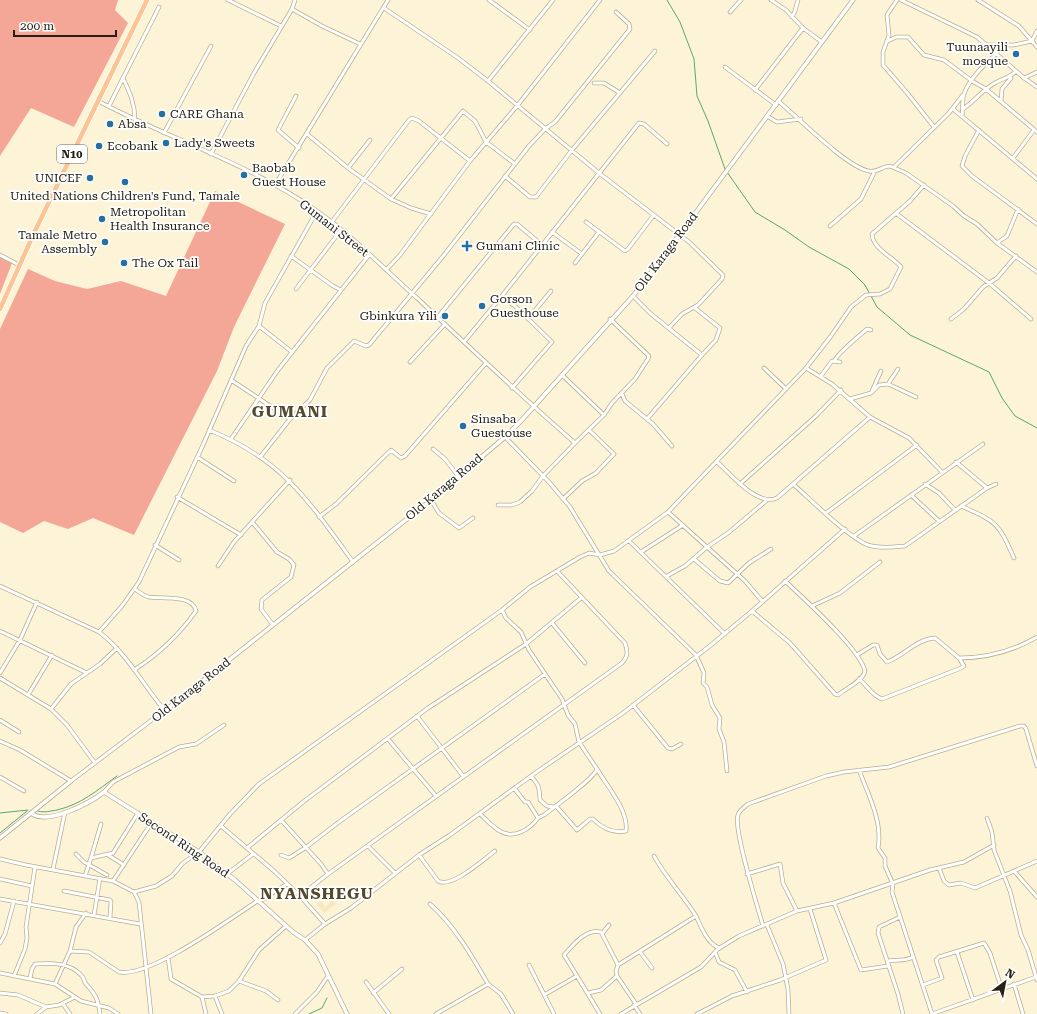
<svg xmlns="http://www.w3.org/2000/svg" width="1037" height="1014" font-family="'Roboto Serif',serif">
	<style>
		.built { fill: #f5e8be }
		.forest { fill: #f4a797 }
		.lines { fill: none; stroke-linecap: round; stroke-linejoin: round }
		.stream { stroke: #55a970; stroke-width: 1 }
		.minor-casing { stroke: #b9ae8d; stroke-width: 4.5 }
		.tertiary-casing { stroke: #b9ae8d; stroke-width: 5 }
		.trunk-casing { stroke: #fff; stroke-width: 6 }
		.minor { stroke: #fff; stroke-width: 3 }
		.tertiary { stroke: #fff; stroke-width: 3.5 }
		.trunk { stroke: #fac494; stroke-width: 4.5 }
		.poi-dot { fill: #2470a3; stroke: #fff; stroke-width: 1.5 }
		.labels { text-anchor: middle; stroke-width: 3.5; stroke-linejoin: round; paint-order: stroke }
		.shield { fill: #fff; stroke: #67645a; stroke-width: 1 }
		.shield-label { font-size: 11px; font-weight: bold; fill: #262114 }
		.poi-label { font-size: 12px; fill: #262114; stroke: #fff; text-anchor: start }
		.street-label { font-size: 12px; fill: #262114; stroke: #fff }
		.district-label { font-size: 16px; font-weight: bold; letter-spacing: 1px; fill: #53492c; stroke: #fff }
	</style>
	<rect width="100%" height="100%" fill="#fdf4d8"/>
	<path class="built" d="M470,239L474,242L468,252L462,247Z
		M329,894L336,904L324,913L317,904L321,901L325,907L330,903L325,897Z"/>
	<path class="forest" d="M0,0H118L115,10L128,23L74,127L31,108L0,156Z
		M215,191L285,224L234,327L217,371L134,535L93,518L68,529L44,521L23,533L0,522V329L28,269L55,281L87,289L121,281L166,296Z
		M0,257L12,263L0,294Z"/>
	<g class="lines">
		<path class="stream" d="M667,0L680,22L694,59L697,96L708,121L725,169
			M727,172L755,212L785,230L809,247L849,269L865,285L877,307L910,335L989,372L1002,398L1015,416L1037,428
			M38,811C45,813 50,811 57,810C82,804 96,791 117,776
			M0,813L28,810
			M0,833L27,811
			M309,1014L322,1008L327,998"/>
		<defs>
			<path id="minor" d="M228,0L281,26
				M489,0L530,30
				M771,0L786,10L803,28L822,42
				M897,0L887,15L889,35L883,52V65L908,94L934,127
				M901,0L977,37L1024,78L1037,87
				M978,0L1019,26L1037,47
				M384,8L458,58L488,81L599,173L689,242L723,275L722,279L698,305L682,314L669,328
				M292,9L295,0
				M730,12L741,0
				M792,17L795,11L798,0
				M888,41L896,37H908L924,55L944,60L972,81L986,89L1037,132
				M986,45H1014L1032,41L1037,31
				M725,67L776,105
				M1024,78L1037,72
				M488,81L553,0
				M594,83H604L620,93
				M755,90L803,28
				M296,96L278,130L299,148
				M98,101C170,139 250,164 317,211C353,236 384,269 417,298C469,347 521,396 575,443L543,476L532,491L520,502L512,505H498
				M778,101C799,118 846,167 869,171C877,173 883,166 890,166L906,173L953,206L964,216L977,224L997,243L1037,272
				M1001,101L1002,89L1011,78
				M109,106L123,78
				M953,109L1037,179
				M963,109C975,101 982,90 995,83C1003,78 1010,78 1016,71
				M767,116L777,122L801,119
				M962,116C963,109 962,101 964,94C969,79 985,64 997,53
				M135,120C135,104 130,93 123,78L159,7
				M979,130L965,156L962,166L972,176L1037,224
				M164,133L211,46
				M307,134L348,168L391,199L411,208L431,214
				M211,154L254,73L292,9L322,26L360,44
				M1013,158L1034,130
				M894,167L949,113L963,95
				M348,168L370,140
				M505,176L530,197H536L572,150L655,51
				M275,185L388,0
				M391,199L463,111L475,121L486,142L515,164
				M897,214L989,283L1031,319
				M586,222L625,251L628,249L653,216
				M331,223L409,120L412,118L419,121L470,161
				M830,226L861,199L875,171
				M552,232L582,254
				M997,243L1007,236L1018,209
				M0,255L19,265
				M291,256L333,286L341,290
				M575,263L599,232
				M386,270L400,255L470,161L517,106L600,0
				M296,289L341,230
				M633,296L651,314L702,355L716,340L720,328L695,308
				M501,297L515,306L552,342L512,388
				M437,318L514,224H517L542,245
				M528,319L551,291
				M951,319L964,309L983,287L997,278L1016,256
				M259,326L292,352
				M464,342L501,297L639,123L644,124L667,144
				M835,360C838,353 859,336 867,329L871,330
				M410,362L445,324
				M764,368L786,389
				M806,368L831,336L851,307L866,295L880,294L890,289L901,267C893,257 872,248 872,234L910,201L924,185
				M562,375L604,415
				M821,376L832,361L840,362
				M231,380L290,419
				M888,384L916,397
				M872,391L881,371
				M622,394L625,401L653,424L672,446
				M850,399L871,393L879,385L888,384L898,369
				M647,419L702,355
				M209,430C282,459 309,501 353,562
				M505,437L549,482L570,507L609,571L696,655L704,673L703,683L707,687L712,705L720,718L719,729L724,742L727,771
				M231,439L278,370L369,255
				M575,443L604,415L612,403L635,379L648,359L649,356L610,319
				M433,449L445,459L458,476
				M261,456L290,419L310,400L327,368L354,341L366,346L369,345L444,255L529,146L545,129L555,122L630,29L629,24L616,12
				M197,457L234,481
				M717,462C731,474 757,507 777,498L870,417
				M956,462L987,488
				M741,483L816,416L841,390
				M793,484C810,499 849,538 868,545C880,549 894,547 905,546L987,488L996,484
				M925,484L939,493L955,510
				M911,495L939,521
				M177,497L241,535
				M563,499L582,481L596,473L614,454L590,431
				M431,500L439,513L459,528L473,518
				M961,506C997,522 998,522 1014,558
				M826,513L917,445
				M319,517L336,504L391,450L401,458L405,456L486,363
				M253,523L277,552L289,559L294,565L291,577L262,600L261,609L273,625
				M854,536L983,444
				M629,541L725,634
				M155,545L179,560
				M641,552L683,525
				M694,559L720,581L728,583L749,563L771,549
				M218,566L234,542L290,480
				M667,576L685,566L707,547L668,512
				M0,586L99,632C127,653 143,685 165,711
				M762,601L745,581L707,547L728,533L766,501
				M812,606L840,593L880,562
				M502,610L506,618L521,632L529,650L562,699L568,715L575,724L579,742L597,769C594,779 554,807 544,815L538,818
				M752,611L845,529
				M552,623L585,663
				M0,631L87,673
				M99,632L122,606L139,582L203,445L246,346L259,326L265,303L317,211
				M857,655L873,645H877L880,654L887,662C904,656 916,639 935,638L959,658L964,666L961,668L882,699C872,696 867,685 859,679
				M959,658C986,658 1013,651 1037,637
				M134,670C159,654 179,635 196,611C193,594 161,599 149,597C144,596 139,592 135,589
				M0,673L20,640L37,602
				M0,678L51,709L67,725L95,763
				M28,695L52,655
				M633,705L668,748L672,749L681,744
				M51,709L71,684L100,664L117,648
				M417,716L463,776
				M0,720L19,732
				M388,739L436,796
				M0,741L20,750L71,781L165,710
				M859,770C868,794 883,822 878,848L885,858V866L893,884L892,892L932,1014
				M531,776C540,787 539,787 540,800L547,806L554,807
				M0,777L24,791
				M104,792L113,782L179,747L196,744L224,725
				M556,806L577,830L590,819H593C602,828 612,834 626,831C629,811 607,786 597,769
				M480,814C492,825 503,840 521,832C528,829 533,825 538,818L528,802H525L514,788
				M987,818L992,832L994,850L1010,891L1021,935L1028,950L1037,980
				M281,820L321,864L328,874
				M221,826L274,871L300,896L325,924
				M368,846L395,873
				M247,848L303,802L428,708L526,644L581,598
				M76,854L84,862L107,875
				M108,855L124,865
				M281,855L289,858L305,848L339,822L545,674
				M419,855L438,881C451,889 484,859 495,851
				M654,856C666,878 683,895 696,916
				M91,858L101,824
				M0,859L26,865L113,881L134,892L139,902L151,1014
				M939,868L944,881L949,885L961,883L975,888L1037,861
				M53,869L65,812
				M1014,871L1037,897
				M227,874L253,854
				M747,874L780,864L783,883L797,911
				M85,876L91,858L113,853L138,813
				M0,879L32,886
				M113,881L152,822
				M64,891L110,900L111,902L110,917
				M134,892L156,886L172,876L183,863L199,852L230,814L259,784L502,610L530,587L580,557L589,553L600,555L614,551L668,512L806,368L832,384L870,417L909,438L942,472
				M300,896L328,874L622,663C628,656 628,652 625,643L557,571
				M0,899L140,924
				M834,903L861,970L888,966
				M430,904C454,925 472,956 488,984
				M94,915L100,878
				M900,917L879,927L878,933L898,994L903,1014
				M767,925L783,964L788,989L789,1014
				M763,926C758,908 733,829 738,815C739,810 745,807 748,804L826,776L844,772L889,767L1020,726H1024L1026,729L1037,766
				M602,934L609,925
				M305,940L325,924L351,908L419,855L450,835L538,771L623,713L711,645L752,611L790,643L835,694L838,695C845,689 863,681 865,671C860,649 803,598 785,581
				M0,943L5,934L14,901
				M70,951L89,952L119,972C150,978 231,918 259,900L267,898L271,894L287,884
				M640,952L652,968
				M715,952L719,962L735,970L747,992
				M957,952L973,1000
				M168,957L171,979L202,997L215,996L229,991L239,981L259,950L286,926
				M888,961C897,959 904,962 913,957
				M529,965L554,1014
				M0,973L55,984L81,1001L109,1008L118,1014
				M14,976L25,949L27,938L26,927L35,867
				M577,976L564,955C573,945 586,928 601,932L618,965
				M30,978L32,969L35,964C51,963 70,962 82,976C84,978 84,982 86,984C96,995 98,999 100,1014
				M239,981L266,991L278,1000
				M366,982L389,1014
				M55,984L70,951L76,927L86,913
				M1014,984L1023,1014
				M923,985L942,978L936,960L939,957L984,943L990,953L1002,990
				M0,993L18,995L46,1007
				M373,993L402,969
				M588,993L601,990L617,976
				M544,995L577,976L600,1014
				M215,996L222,1014
				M202,997L206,1014
				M63,1004L70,1014
				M636,1004L617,976L616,971L618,965L696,916C701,927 707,943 719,948
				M634,1005L640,1014
				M0,1013L6,1014
				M37,1014L46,1007L59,1005L75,997
				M295,1014L317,992L328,976
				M436,1014L488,984L501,994L513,1014
				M621,1014L701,967L718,949L739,936L797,911L834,903L930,870L964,862L994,845
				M697,1014L732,996L780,980L826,960L810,909
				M932,1014L1036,977"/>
			<path id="tertiary" d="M167,709L431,500L505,437L520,422L633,296L660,261L853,0
				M31,813C47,826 90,803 104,792L199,852L235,880L293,932L305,940L318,954L347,1014
				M0,838L71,781"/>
			<path id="trunk" d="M0,309L34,233L147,0"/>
		</defs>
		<use href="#minor" class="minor-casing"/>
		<use href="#tertiary" class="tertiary-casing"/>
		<use href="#trunk" class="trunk-casing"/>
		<use href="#minor" class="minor"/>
		<use href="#tertiary" class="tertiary"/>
		<use href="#trunk" class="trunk"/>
	</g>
	<g class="poi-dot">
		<circle cx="1016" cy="54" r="4"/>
		<circle cx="162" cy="114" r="4"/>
		<circle cx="110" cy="124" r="4"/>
		<circle cx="166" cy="143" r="4"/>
		<circle cx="99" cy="146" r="4"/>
		<circle cx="244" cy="175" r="4"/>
		<circle cx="90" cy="178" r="4"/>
		<circle cx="125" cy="182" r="4"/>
		<circle cx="102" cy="219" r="4"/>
		<circle cx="105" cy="242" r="4"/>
		<path d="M465 240h4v4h4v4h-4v4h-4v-4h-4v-4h4z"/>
		<circle cx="124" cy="263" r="4"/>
		<circle cx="482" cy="306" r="4"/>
		<circle cx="445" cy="316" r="4"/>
		<circle cx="463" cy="426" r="4"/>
	</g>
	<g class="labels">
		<rect class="shield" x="57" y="145" width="30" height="18" rx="3"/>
		<g class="shield-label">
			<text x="72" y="158">N10</text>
		</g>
		<g class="poi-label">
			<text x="1008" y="51" text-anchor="end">Tuunaayili<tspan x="1008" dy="14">mosque</tspan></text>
			<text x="170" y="118">CARE Ghana</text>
			<text x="118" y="128">Absa</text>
			<text x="174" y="147">Lady's Sweets</text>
			<text x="107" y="150">Ecobank</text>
			<text x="252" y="172">Baobab<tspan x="252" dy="14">Guest House</tspan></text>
			<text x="82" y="182" text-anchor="end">UNICEF</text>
			<text x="125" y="200" text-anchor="middle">United Nations Children's Fund, Tamale</text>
			<text x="110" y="216">Metropolitan<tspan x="110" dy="14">Health Insurance</tspan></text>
			<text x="97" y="239" text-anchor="end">Tamale Metro<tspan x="97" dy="14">Assembly</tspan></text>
			<text x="476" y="250">Gumani Clinic</text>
			<text x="132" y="267">The Ox Tail</text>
			<text x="490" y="303">Gorson<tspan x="490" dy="14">Guesthouse</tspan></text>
			<text x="437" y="320" text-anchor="end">Gbinkura Yili</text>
			<text x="471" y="423">Sinsaba<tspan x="471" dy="14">Guestouse</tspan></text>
		</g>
		<g class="street-label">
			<text transform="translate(334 228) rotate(38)" y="4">Gumani Street</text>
			<text transform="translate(666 252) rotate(-53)" y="4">Old Karaga Road</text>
			<text transform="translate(444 487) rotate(-40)" y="4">Old Karaga Road</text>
			<text transform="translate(191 690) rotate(-38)" y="4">Old Karaga Road</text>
			<text transform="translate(184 845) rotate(34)" y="4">Second Ring Road</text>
		</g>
		<g class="district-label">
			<text x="290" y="417">GUMANI</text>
			<text x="317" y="899">NYANSHEGU</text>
		</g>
	</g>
	<g transform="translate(1005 982) rotate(32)" stroke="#ffffff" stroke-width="3" paint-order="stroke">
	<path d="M0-3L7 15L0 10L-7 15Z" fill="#262114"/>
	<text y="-6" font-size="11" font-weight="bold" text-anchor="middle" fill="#262114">N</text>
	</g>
	<path d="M14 30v6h102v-6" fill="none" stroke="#262114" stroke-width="2"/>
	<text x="20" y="30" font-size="12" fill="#262114" stroke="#ffffff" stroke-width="3" paint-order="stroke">200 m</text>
</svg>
